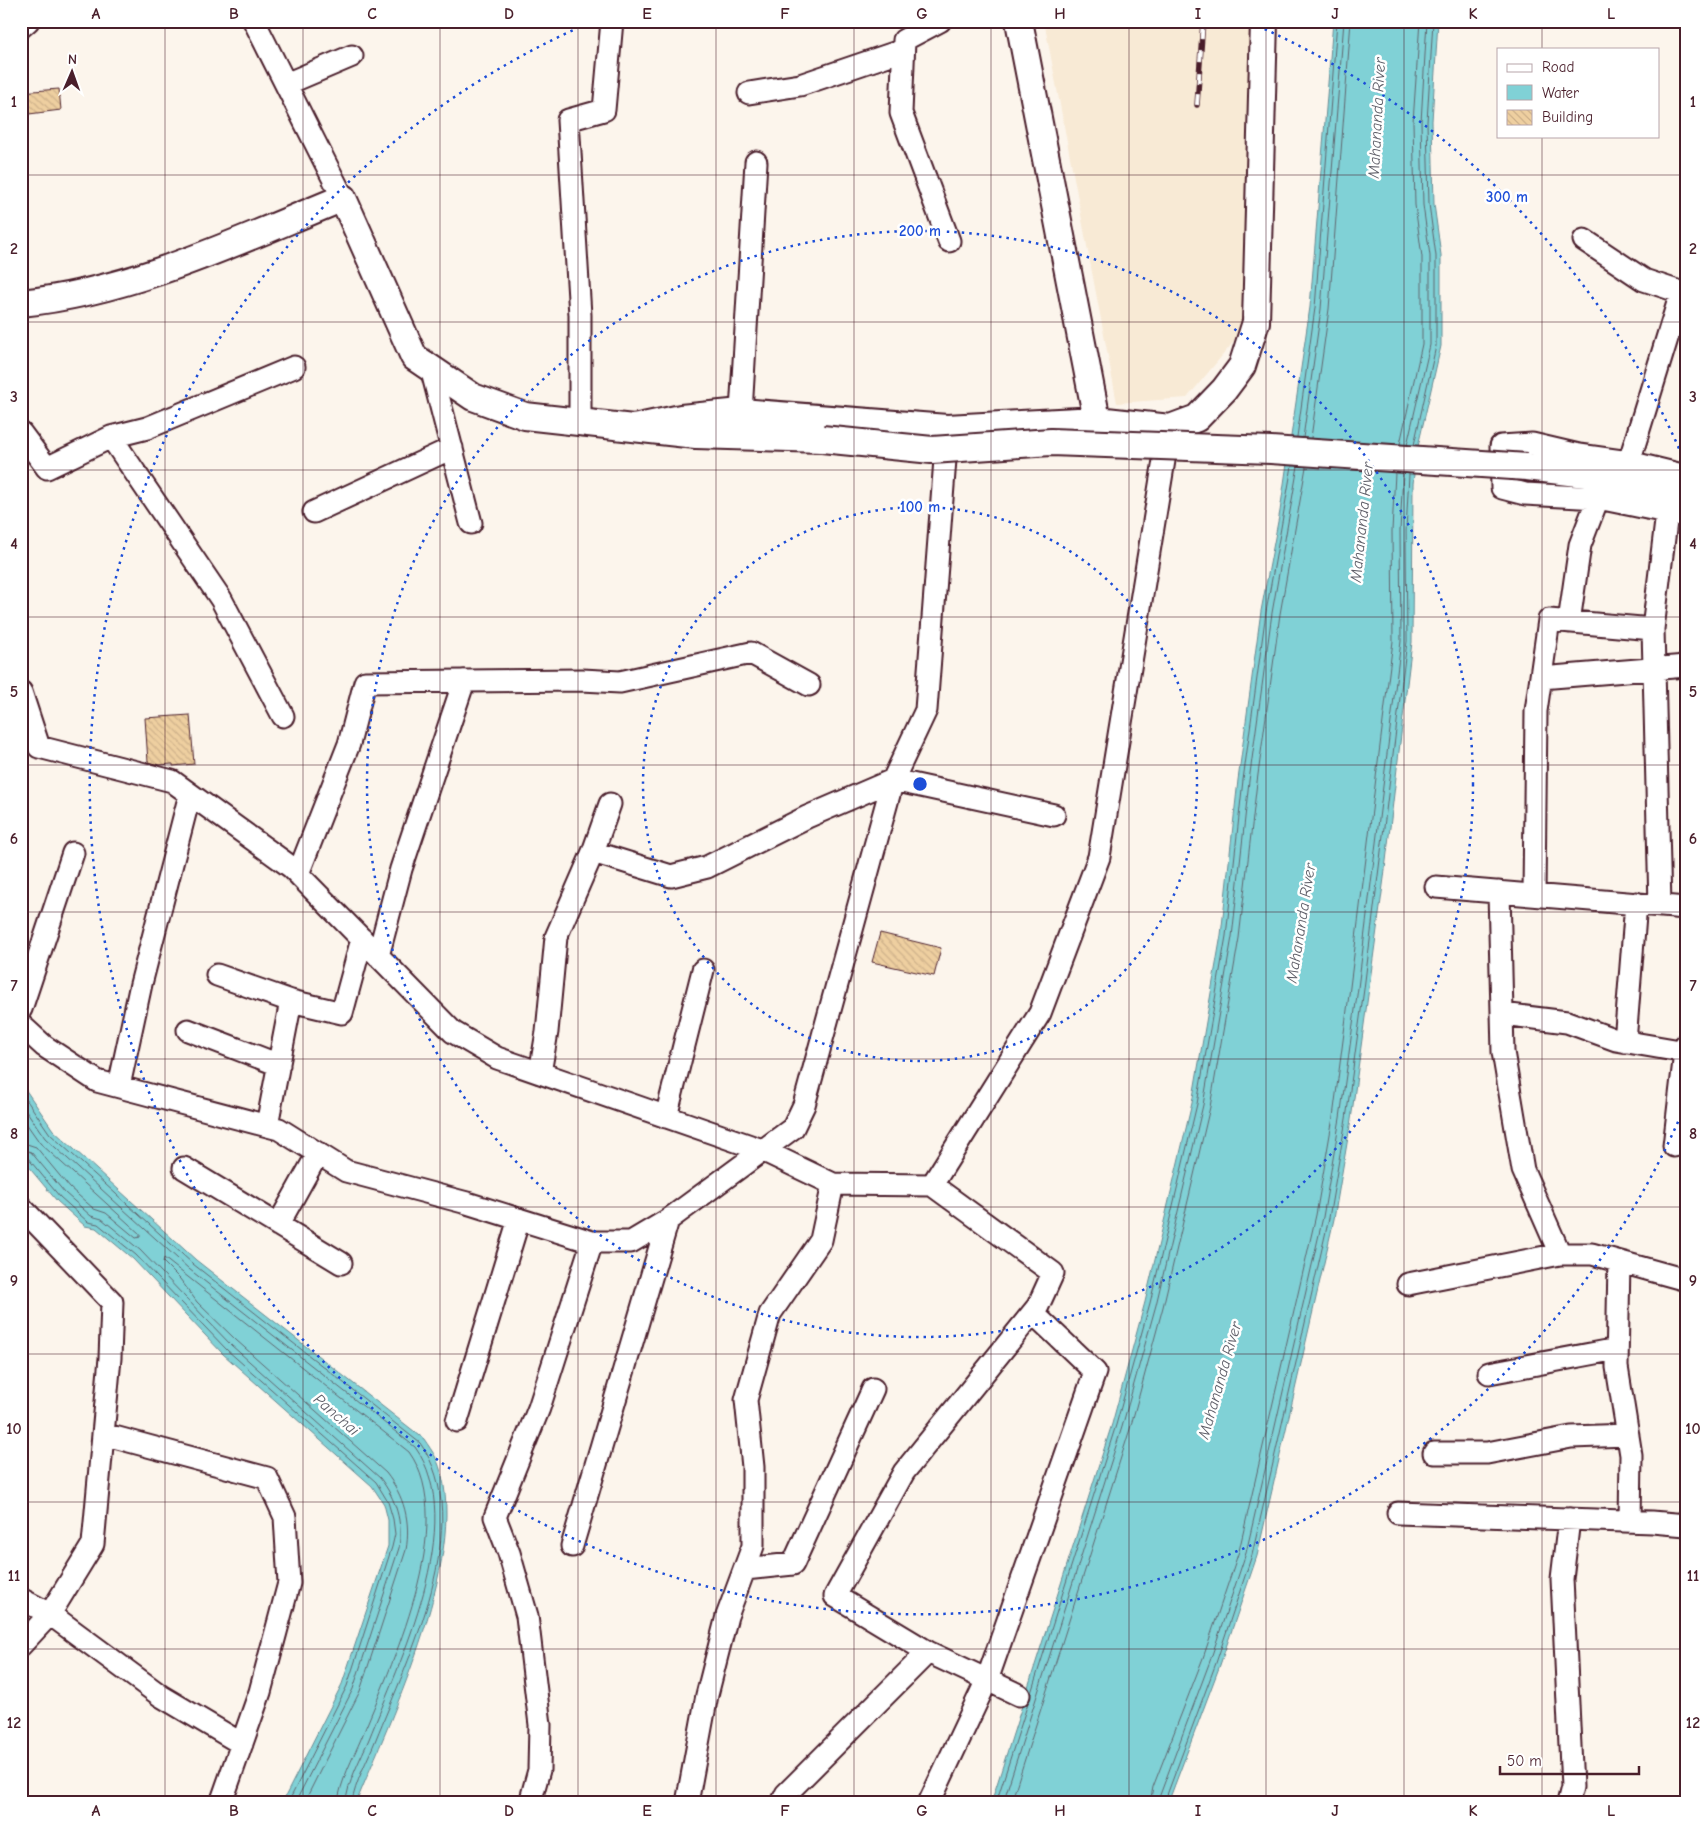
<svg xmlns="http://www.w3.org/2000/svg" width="1707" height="1824" font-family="'Comic Neue',sans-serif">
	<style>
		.built { fill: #f8ead5 }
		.water { fill: #80d1d6; stroke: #6a8a92 }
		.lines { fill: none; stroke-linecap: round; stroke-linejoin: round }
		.shore { stroke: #60666f; stroke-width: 1 }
		.building { fill: url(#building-back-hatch); stroke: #4a1f2b }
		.minor-casing { stroke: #4a1f2b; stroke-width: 25 }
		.tertiary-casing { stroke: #4a1f2b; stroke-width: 30 }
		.minor { stroke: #fff; stroke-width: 21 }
		.tertiary { stroke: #fff; stroke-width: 26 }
		.rail-casing { stroke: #4a1f2b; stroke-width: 5.5 }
		.rail { stroke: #fff; stroke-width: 4; stroke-dasharray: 11; stroke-linecap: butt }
		.tertiary-bridge-casing { stroke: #4a1f2b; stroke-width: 30; stroke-linecap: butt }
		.tertiary-bridge { stroke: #fff; stroke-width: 26 }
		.grid { fill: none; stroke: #4a1f2b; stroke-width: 1; stroke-opacity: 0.55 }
		.ring { fill: none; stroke: #1d4ed8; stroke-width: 2.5; stroke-dasharray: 2.5 5 }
		.labels { text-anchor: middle; stroke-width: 5; stroke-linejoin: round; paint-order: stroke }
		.water-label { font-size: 16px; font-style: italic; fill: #5d5d67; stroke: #fff }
		.centre { fill: #1d4ed8; stroke: #fff; stroke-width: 2.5 }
		.ring-label { font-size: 15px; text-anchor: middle; font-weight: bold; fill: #1d4ed8; stroke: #fff; stroke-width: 5; stroke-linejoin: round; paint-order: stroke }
		.neatline { fill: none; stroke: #4a1f2b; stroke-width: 2 }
		.grid-label { font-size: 16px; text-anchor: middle; font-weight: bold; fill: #4a1f2b }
	</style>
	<defs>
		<pattern id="building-back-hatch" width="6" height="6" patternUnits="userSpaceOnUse" patternTransform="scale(1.25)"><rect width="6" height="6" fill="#eecfa0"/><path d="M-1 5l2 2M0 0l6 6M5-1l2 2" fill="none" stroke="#ceb18a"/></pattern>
	</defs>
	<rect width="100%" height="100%" fill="#fcf5ec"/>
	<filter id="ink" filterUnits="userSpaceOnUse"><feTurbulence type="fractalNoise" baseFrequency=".02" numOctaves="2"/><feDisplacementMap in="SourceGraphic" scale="10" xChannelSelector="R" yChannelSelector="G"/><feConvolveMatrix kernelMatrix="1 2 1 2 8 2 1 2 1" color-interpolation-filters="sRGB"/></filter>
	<g filter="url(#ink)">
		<path class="built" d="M1044,21H1257L1241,333L1187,398L1117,403Z"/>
		<path class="water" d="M1333,21H1438L1432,121L1434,204L1441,255V346L1416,455L1413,484L1412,642L1384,878L1351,1120L1334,1219L1257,1556L1220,1665L1168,1803H991L1112,1424L1145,1302L1192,1103L1221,935L1238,780L1261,611L1280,511L1310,307Z
			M21,1083L53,1130L196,1260L424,1439C428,1445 433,1452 436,1458C475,1545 390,1719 356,1803H282L342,1684L388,1546V1520L384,1504L372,1486L223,1354L133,1259L96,1228L85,1226L57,1201L21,1158Z"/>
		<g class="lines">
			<path class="shore" d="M1297,437L1315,308L1337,21
				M1303,438L1321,309L1344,21
				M1311,438L1329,309L1351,21
				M1400,444L1422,344V257L1415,205L1413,122L1420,21
				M1407,445L1430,345V256L1423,205L1421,122L1427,21
				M1414,445L1436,346V256L1429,204L1427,122L1433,21
				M21,1092L50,1134L193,1264L420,1443C477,1522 408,1659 376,1739C369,1757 354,1784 352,1803
				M21,1103L45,1138L189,1269L415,1447C469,1522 399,1663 369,1739C362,1756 346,1785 346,1803
				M21,1116L40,1143L140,1234V1237L136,1238L106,1213L94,1209L70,1188L36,1147L21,1142
				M21,1149L31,1152L65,1193L91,1216L102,1219L140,1250L231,1345L380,1478C396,1499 403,1522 399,1548L353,1689L295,1803
				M21,1155L27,1157L60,1197L88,1222L98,1224L136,1255L227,1350L376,1482L388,1502L393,1519L395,1534L392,1547L347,1686L288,1803
				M1031,1693L1116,1425L1150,1303L1197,1104L1226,936L1243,780L1266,612L1292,466
				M304,1803L360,1691L406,1550C411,1521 404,1496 386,1473L236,1340L197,1302L180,1279L163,1262L164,1258L409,1452C460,1523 390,1667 361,1739C354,1756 339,1784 338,1803
				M996,1803L1028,1703
				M1003,1803L1122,1427L1156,1305L1203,1105L1232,937L1249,781L1272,613L1298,466
				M1011,1803L1130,1429L1163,1307L1210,1107L1239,938L1257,782L1280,614L1306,467
				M1150,1803L1153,1787L1203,1658L1239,1551L1316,1215L1333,1117L1350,987L1393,641L1392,531L1395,473
				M1157,1803L1210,1661L1246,1553L1323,1217L1340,1118L1358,988L1401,641L1400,531L1403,473
				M1164,1803L1216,1663L1252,1555L1329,1218L1346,1119L1364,989L1407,641L1406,531L1409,474"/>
		</g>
		<path class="building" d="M59,89L61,110L21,115V92Z
			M190,715L194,764L173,766V764L159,765L148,762L145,718Z
			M880,933L941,948L934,976L872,962Z"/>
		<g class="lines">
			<defs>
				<path id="minor" d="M254,21L343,198
					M940,21L904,40L901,113L949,241
					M21,27L28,21
					M286,84L352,56
					M749,93L800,85L903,50
					M1584,240L1644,280L1686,294
					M431,368L471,523
					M741,412L756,162
					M580,422V315L568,120L604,110L612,21
					M21,433L47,468L111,437L147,428L294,367
					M111,437L221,599L283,716
					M1629,462L1681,293
					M1686,476L1629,462L1579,455L1532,444L1501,446L1502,488L1525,494L1598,498L1686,516
					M314,512L452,448
					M1569,622L1580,545L1598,498
					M1541,678L1686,666
					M21,692L39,747L172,781L291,867L453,1032L497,1058L762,1150L833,1184L932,1185L1053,1273L1038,1306L904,1472L835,1596L928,1652L1019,1695
					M593,852L671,876L707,867L807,817L893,780L1054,815
					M298,874L349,744L365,682L582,680L620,682L751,653L809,685
					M1436,887L1686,908
					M1499,892L1503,1052L1523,1170L1560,1254
					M1534,895L1536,711L1549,620L1653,629
					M1660,906L1653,629L1667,513
					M378,956L401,869L464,681
					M217,975L291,1001L342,1013L362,939
					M21,1009L73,853
					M1502,1014L1567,1022L1616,1040L1686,1052
					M21,1025L44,1046L97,1081L279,1129L346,1171L467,1203L592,1242H631L668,1220L793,1128L804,1105L893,780L926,710L947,433
					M188,1030L279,1065
					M1625,1042L1636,903
					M540,1073L547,1032L556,937L593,852L610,804
					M119,1086L141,984L190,794
					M666,1117L703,970
					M267,1125L291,1001
					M1674,1146L1686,1044
					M184,1168L341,1263
					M932,1185L1040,1013L1099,857L1169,430
					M21,1207L112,1302L110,1358L93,1544L50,1614L21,1645
					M278,1225L318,1153
					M1619,1262L1617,1367L1631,1455L1630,1521
					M1408,1284L1560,1254H1592L1686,1280
					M1489,1373L1617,1349
					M457,1421L519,1219
					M103,1434L267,1478L285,1517L289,1583L260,1692L221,1803
					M1434,1453H1487L1571,1437L1628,1435
					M1398,1513L1652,1522L1686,1525
					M572,1546L668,1220
					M745,1569L793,1564L873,1389
					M21,1599L50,1614L161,1696L242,1744
					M530,1803L539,1770L540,1725L527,1616L509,1553L495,1517L539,1408L592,1242
					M687,1803L707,1695L727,1616L753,1546V1467L746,1400L770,1314L821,1240L833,1184
					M782,1803L786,1794L928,1652
					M929,1803L987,1680L1095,1372L1033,1313
					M1568,1803L1572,1787L1562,1579L1569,1519"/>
				<path id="tertiary" d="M1019,21L1097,420
					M21,303C132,292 240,240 343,198L414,357L473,397L525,416L696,435L822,439
					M634,428L681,418L741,412L947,428L1097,420L1170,428L1197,418L1224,390L1242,366L1256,322L1264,21
					M1527,467L1586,474L1686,493"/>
			</defs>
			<use href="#minor" class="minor-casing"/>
			<use href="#tertiary" class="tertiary-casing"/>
			<use href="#minor" class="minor"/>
			<use href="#tertiary" class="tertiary"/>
			<defs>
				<path id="rail" d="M1197,105L1203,21"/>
			</defs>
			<use href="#rail" class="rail-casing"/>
			<use href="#rail" class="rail"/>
			<defs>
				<path id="tertiary-bridge" d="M822,439L932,450L1051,442L1271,450L1527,467"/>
			</defs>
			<use href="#tertiary-bridge" class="tertiary-bridge-casing"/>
			<use href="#tertiary-bridge" class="tertiary-bridge"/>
		</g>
	</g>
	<path class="grid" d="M165,21V1803M303,21V1803M440,21V1803M578,21V1803M716,21V1803M854,21V1803M991,21V1803M1129,21V1803M1266,21V1803M1404,21V1803M1542,21V49M1542,136V1803M21,175H1686M21,322H1686M21,470H1686M21,617H1686M21,765H1686M21,912H1686M21,1059H1686M21,1207H1686M21,1354H1686M21,1502H1686M21,1649H1686"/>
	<g class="ring">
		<circle cx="920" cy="784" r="277"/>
		<circle cx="920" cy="784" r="553"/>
		<path d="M1684 1108A830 830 0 1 1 589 23M1251 23A830 830 0 0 1 1684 460"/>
	</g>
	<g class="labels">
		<g class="water-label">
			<text transform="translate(1376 118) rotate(-87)" y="6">Mahananda River</text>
			<text transform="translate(1361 522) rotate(-84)" y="6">Mahananda River</text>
			<text transform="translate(1300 923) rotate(-81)" y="6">Mahananda River</text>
			<text transform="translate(1219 1380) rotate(-74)" y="6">Mahananda River</text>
			<text transform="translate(337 1414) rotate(41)" y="6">Panchai</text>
		</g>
	</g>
	<circle cx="920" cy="784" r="8" class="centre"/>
	<g class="ring-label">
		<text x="1507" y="202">300 m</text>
		<text x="920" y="236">200 m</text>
		<text x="920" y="512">100 m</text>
	</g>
	<rect width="1707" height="1824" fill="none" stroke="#fff" stroke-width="55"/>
	<rect x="1497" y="48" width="162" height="90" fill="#ffffff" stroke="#b7a5aa"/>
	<rect x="1507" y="64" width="25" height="8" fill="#ffffff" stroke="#b7a5aa"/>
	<text x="1542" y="72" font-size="15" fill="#4a1f2b">Road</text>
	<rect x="1507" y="85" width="25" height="15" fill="#80d1d6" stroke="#b7a5aa"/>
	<text x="1542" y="98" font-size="15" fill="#4a1f2b">Water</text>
	<rect x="1507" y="110" width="25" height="15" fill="url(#building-back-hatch)" stroke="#b7a5aa"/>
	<text x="1542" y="122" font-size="15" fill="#4a1f2b">Building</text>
	<g transform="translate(72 72) rotate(2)" stroke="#ffffff" stroke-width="4" paint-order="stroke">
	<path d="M0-4L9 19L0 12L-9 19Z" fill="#4a1f2b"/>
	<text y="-8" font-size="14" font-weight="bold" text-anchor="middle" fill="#4a1f2b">N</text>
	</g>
	<path d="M1500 1766v8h139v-8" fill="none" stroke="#4a1f2b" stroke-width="2.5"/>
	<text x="1507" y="1766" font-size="15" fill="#4a1f2b" stroke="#ffffff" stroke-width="4" paint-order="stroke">50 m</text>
	<rect x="28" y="28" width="1652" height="1768" class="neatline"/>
	<g class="grid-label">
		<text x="96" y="19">A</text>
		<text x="234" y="19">B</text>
		<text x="372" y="19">C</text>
		<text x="509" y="19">D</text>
		<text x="647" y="19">E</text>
		<text x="785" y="19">F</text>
		<text x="922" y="19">G</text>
		<text x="1060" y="19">H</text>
		<text x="1198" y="19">I</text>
		<text x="1335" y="19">J</text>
		<text x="1473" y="19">K</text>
		<text x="1611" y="19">L</text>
		<text x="14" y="107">1</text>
		<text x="1693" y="107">1</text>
		<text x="14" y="254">2</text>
		<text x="1693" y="254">2</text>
		<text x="14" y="402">3</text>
		<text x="1693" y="402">3</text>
		<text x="14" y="549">4</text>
		<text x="1693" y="549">4</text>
		<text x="14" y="697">5</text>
		<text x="1693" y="697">5</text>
		<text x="14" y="844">6</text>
		<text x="1693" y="844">6</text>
		<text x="14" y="991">7</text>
		<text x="1693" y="991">7</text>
		<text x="14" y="1139">8</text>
		<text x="1693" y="1139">8</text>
		<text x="14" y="1286">9</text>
		<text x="1693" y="1286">9</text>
		<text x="14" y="1434">10</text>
		<text x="1693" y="1434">10</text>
		<text x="14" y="1581">11</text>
		<text x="1693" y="1581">11</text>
		<text x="14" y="1728">12</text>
		<text x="1693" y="1728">12</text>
		<text x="96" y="1816">A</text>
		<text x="234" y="1816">B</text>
		<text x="372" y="1816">C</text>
		<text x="509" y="1816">D</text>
		<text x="647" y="1816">E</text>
		<text x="785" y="1816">F</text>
		<text x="922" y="1816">G</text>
		<text x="1060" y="1816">H</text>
		<text x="1198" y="1816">I</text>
		<text x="1335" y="1816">J</text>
		<text x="1473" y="1816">K</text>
		<text x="1611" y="1816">L</text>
	</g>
</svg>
